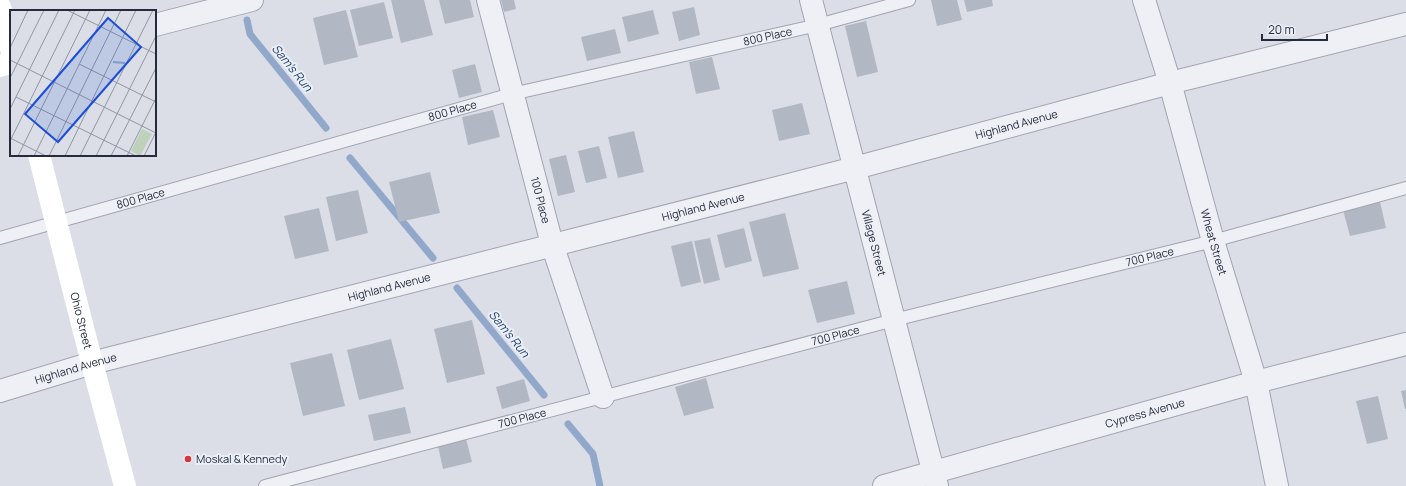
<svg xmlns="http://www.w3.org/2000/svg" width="1406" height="486" font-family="Manrope,sans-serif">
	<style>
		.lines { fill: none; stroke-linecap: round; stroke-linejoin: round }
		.stream { stroke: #92a8ca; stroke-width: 7 }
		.building { fill: #b2b7c4 }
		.lane-casing { stroke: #a0a5b1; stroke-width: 14 }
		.street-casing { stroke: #a0a5b1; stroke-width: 24 }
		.lane { stroke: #eef0f5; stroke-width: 12 }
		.street { stroke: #eef0f5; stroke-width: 22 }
		.secondary { stroke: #fff; stroke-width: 22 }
		.poi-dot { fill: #d8343d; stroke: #eaeef5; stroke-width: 1.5 }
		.labels { text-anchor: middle; stroke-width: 4; stroke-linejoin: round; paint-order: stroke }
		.street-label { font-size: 11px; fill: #242b3e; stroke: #eaeef5 }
		.poi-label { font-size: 11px; fill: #242b3e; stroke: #eaeef5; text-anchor: start }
		.water-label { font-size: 12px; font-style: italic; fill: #2b4574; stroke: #eaeef5 }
		.inset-river { fill: none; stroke: #92a8ca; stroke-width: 2 }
		.inset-road { fill: none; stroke: #9296a3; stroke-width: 1 }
		.view { fill: #1d4ed8; fill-opacity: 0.15; stroke: #1d4ed8; stroke-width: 2 }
		.inset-edge { fill: none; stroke: #242b3e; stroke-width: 2 }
	</style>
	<rect width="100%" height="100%" fill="#dbdee7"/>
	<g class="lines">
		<path class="stream" d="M247,20L250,34L326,128
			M350,158L433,258
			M457,288L544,395
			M568,424L593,454L600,486"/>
	</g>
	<path class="building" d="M391,0H424L433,35L401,43Z
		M439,0H470L474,17L445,24Z
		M501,0H514L516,9L504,12Z
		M931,0H957L962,20L937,26Z
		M964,0H992L993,6L967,12Z
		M384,2L393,38L359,46L350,10Z
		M694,7L700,35L679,41L672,12Z
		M346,10L358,57L324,65L313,18Z
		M653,10L659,34L628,42L622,17Z
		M866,21L878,72L857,77L845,26Z
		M615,29L621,53L587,61L581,37Z
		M712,57L720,89L696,94L689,62Z
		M475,64L482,92L459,98L452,70Z
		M802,103L810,134L779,141L772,110Z
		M493,110L500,137L468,145L462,117Z
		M634,131L644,172L618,178L608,137Z
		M599,146L607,178L586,183L578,151Z
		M566,155L575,192L558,196L549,159Z
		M430,172L440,213L399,222L389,182Z
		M358,190L368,233L336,241L326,197Z
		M1380,202L1386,228L1350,236L1343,210Z
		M319,208L329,251L295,259L284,216Z
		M785,213L799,269L763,277L749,222Z
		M744,228L752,261L725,268L717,235Z
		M710,238L720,280L704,284L694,241Z
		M692,241L701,282L681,287L671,246Z
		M847,281L855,314L817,323L808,290Z
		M472,320L485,374L447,383L434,329Z
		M391,339L404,389L359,400L347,350Z
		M332,353L345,406L303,416L290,363Z
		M706,378L714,408L684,416L675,387Z
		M524,379L530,401L502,409L496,387Z
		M1406,390V409H1405L1401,391Z
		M1378,396L1388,439L1367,444L1356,401Z
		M405,407L411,433L374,441L368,415Z
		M466,439L472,462L443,469L438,446Z"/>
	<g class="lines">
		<defs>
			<g id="lane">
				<path id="s1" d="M0,238L512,94L818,25L909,0"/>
				<path id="s2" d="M265,486L894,320L1213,241L1406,188"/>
			</g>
			<g id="street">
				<path id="s3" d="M488,0L552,244L603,397"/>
				<path id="s4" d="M811,0L937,486"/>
				<path id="s5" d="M1144,0L1170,83L1213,241L1256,382L1277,486"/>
				<path d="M155,25L252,0"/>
				<path id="s6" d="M0,391L92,363L855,168L1170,83L1406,24"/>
				<path id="s7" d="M884,486L1256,382L1406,344"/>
			</g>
		</defs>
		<use href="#lane" class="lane-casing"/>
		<use href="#street" class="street-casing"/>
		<use href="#lane" class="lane"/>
		<use href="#street" class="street"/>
		<g class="secondary">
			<path d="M0,7L11,49"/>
			<path d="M0,66L11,63"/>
			<path id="s8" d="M39,155L92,363L125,486"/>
		</g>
	</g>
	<circle class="poi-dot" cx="188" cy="459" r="4"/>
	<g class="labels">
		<g class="street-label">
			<text dy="4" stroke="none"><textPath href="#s1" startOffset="794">800 Place</textPath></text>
			<text dy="4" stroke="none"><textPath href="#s1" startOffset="470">800 Place</textPath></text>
			<text dy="4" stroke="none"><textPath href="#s6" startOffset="1051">Highland Avenue</textPath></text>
			<text dy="4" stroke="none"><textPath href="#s1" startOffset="146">800 Place</textPath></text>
			<text dy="4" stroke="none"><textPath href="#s3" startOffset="207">100 Place</textPath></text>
			<text dy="4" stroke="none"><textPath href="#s6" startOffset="727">Highland Avenue</textPath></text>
			<text dy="4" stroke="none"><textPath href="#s5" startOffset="252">Wheat Street</textPath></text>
			<text dy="4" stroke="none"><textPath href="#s4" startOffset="251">Village Street</textPath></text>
			<text dy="4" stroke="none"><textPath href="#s2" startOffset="914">700 Place</textPath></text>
			<text dy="4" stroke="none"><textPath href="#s6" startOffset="403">Highland Avenue</textPath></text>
			<text dy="4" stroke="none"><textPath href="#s8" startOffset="171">Ohio Street</textPath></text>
			<text dy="4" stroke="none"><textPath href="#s2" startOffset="590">700 Place</textPath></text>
			<text dy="4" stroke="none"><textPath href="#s6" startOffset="79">Highland Avenue</textPath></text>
			<text dy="4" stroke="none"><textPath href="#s7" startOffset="271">Cypress Avenue</textPath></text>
			<text dy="4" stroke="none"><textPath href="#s2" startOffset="266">700 Place</textPath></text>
		</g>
		<g class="poi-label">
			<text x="196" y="463">Moskal &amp; Kennedy</text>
		</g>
		<g class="water-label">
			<text transform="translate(292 68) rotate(51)" y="4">Sam's Run</text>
			<text transform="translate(509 334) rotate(51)" y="4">Sam's Run</text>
		</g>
	</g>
	<g transform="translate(10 10)">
		<rect width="146" height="146" fill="#dbdee7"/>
		<path d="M132,119L142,124L130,146L121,141Z" fill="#bfd1bb"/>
		<path class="inset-river" d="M103,52L115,53"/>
		<path class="inset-road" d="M57,0L146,44M0,38L18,0M0,50L146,123M69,54L146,92M0,68L34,0M6,87L126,146M0,99L49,0M0,128L36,146M0,131L65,0M8,146L80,0M24,146L96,0M39,146L111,0M55,146L126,0M70,146L143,0M86,146L146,26M101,146L146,58M117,146L146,88M134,146L146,122"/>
		<path class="view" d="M98,8L131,37L48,132L15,104Z"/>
		<rect width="146" height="146" class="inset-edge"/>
	</g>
	<path d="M1262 34v6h65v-6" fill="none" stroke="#242b3e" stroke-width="2"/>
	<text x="1268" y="34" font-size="12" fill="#242b3e" stroke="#eaeef5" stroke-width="3" paint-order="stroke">20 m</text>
</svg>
